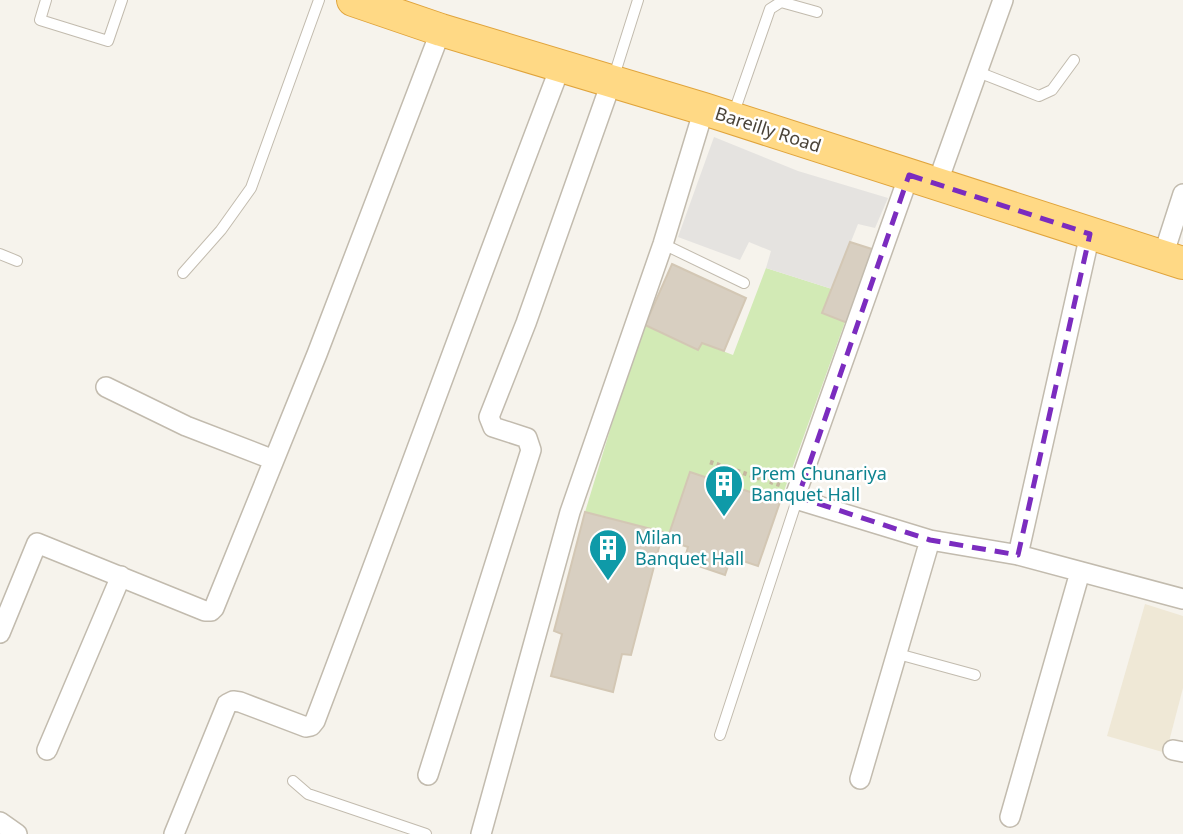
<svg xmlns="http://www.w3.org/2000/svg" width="1183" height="834" font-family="'Noto Sans',sans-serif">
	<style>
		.education { fill: #efe8d6 }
		.green { fill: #d2eab5 }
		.parking { fill: #e5e3e0 }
		.building { fill: #d8cfc1; stroke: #d3c7b4; stroke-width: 2 }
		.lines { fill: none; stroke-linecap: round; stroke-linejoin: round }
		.service-casing { stroke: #c2bbae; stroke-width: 12 }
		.minor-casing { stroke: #c2bbae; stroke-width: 22 }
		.trunk-casing { stroke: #e0a43c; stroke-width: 34 }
		.path { stroke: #c4b79f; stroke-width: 4.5; stroke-dasharray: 3.5 3.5; stroke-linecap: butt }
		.service { stroke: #fff; stroke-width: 10 }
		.minor { stroke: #fff; stroke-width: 19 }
		.trunk { stroke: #ffd985; stroke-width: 32 }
		.marked { fill: none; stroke: #7b2cbf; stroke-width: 5; stroke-dasharray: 14 9; stroke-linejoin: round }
		.labels { text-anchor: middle; stroke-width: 5; stroke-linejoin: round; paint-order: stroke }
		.street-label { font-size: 18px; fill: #4b4439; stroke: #fff }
		.culture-label { font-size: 18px; fill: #0d838f; stroke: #fff; text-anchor: start }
	</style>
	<rect width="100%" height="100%" fill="#f6f3ec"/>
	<path class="education" d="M1145,604L1183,616V688L1166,753L1107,736Z"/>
	<path class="green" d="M766,268L832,289L845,322L780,502L690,472L669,533L585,512L614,417L645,325L697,350L702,343L733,355Z"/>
	<path class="parking" d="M714,137L798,171L888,198L875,228L858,224L832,289L766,268L771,251L749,242L740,260L678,237Z"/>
	<path class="building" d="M850,242L878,251L850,324L822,313Z
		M672,264L746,298L724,351L702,343L698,350L645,325Z
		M690,472L780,502L758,566L731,557L725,575L684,561L688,547L667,540Z
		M585,512L663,532L631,655L622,654L613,692L551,676L562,634L554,631Z"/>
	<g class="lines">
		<defs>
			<path id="service" d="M46,0L40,20L108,41L122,0
				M978,72L1039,96L1052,90L1074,60
				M614,76L638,0
				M733,115L770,9L781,2L817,12
				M663,244L744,283
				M0,254L17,261
				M183,273L221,230L251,188L319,0
				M898,654L975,675
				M720,735L798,497
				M293,781L308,794L426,834"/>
			<path id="minor" d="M909,175L797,491L802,501L930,540L1018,555L1183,599
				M937,184L1003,0
				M1163,256L1183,194
				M106,387L186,426L274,460
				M1018,555L1090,234
				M0,633L37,543L205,611H211L214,608L317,354L441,30
				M47,750L121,576
				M1173,750L1183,752
				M428,775L531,450L527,438L493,427L489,417L526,323L612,80
				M860,779L930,540
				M1010,817L1080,572
				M0,822L17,834
				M174,834L227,704L233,701L240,702L306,727L311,726L315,721C398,503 477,283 561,65
				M481,834L570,512L663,244L704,109"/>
			<path id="trunk" d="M353,0L441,30L704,109L1183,263"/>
		</defs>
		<use href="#service" class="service-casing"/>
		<use href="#minor" class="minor-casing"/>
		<use href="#trunk" class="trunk-casing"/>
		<path class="path" d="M710,462L780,485"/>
		<use href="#service" class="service"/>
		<use href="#minor" class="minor"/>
		<use href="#trunk" class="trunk"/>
	</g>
	<path class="marked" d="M909,175L1090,234L1018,555L930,540L798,497Z"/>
	<defs>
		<symbol id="building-pin" viewBox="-11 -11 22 30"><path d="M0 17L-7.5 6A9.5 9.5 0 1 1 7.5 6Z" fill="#0f9aa8" stroke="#fff"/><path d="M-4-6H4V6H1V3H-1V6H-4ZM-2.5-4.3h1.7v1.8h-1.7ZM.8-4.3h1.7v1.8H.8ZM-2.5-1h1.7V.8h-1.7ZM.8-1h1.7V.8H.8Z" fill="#fff"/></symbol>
	</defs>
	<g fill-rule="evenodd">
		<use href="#building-pin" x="702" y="462" width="44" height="60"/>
		<use href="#building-pin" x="586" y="526" width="44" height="60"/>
	</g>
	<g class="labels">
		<g class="street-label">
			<text transform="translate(768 130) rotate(18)" y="6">Bareilly Road</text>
		</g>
		<g class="culture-label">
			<text x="751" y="480">Prem Chunariya<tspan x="751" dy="21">Banquet Hall</tspan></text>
			<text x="635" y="544">Milan<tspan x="635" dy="21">Banquet Hall</tspan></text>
		</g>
	</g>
</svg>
